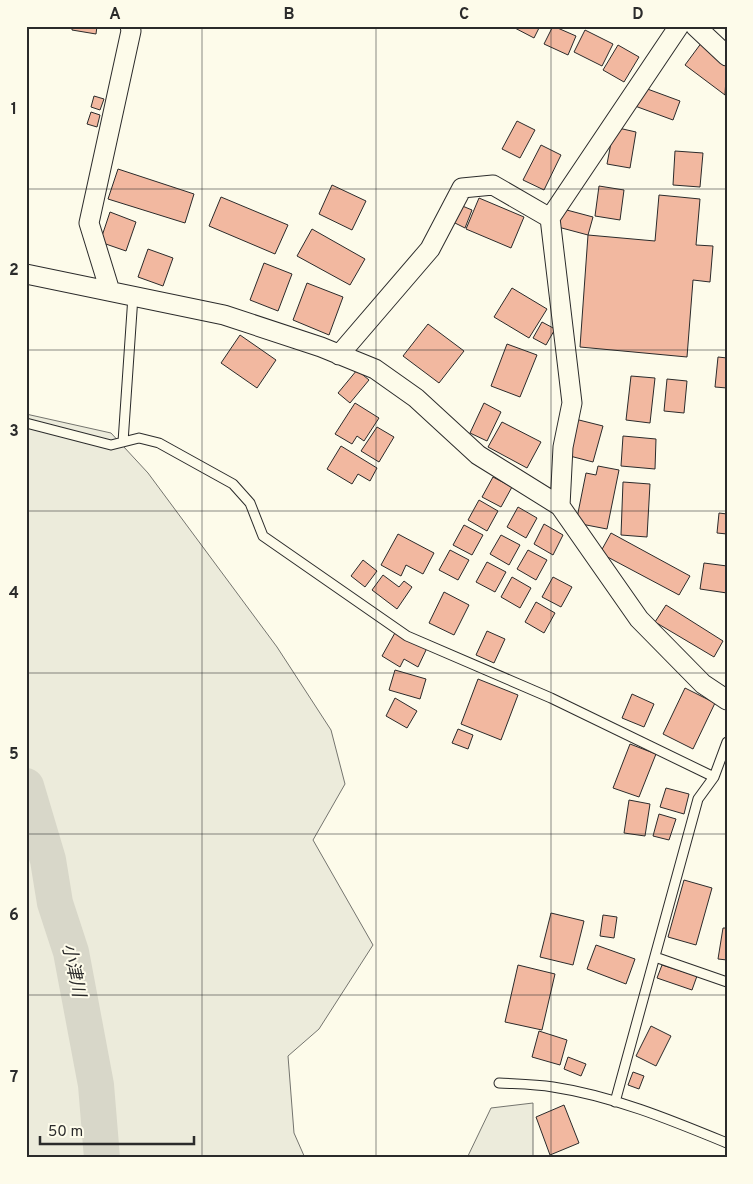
<svg xmlns="http://www.w3.org/2000/svg" width="753" height="1184" font-family="Overpass,'Noto Sans JP',sans-serif">
	<style>
		.green { fill: #ecebdb; stroke: #74746e }
		.lines { fill: none; stroke-linecap: round; stroke-linejoin: round }
		.river { stroke: #d8d7c9; stroke-width: 36 }
		.building { fill: #f2b8a0; stroke: #2b2b2b }
		.lane-casing { stroke: #2b2b2b; stroke-width: 11 }
		.street-casing { stroke: #2b2b2b; stroke-width: 21 }
		.lane { stroke: #fdfbea; stroke-width: 9 }
		.street { stroke: #fdfbea; stroke-width: 19 }
		.grid { fill: none; stroke: #2b2b2b; stroke-width: 1; stroke-opacity: 0.55 }
		.labels { text-anchor: middle; stroke-width: 4; stroke-linejoin: round; paint-order: stroke }
		.water-label { font-size: 18px; font-style: italic; fill: #2b2b2b; stroke: #fdfbea }
		.neatline { fill: none; stroke: #2b2b2b; stroke-width: 2 }
		.grid-label { font-size: 16px; text-anchor: middle; font-weight: bold; fill: #2b2b2b }
	</style>
	<rect width="100%" height="100%" fill="#fdfbea"/>
	<path class="green" d="M26,414L111,433L148,473L277,647L331,730L345,784L313,840L373,945L319,1029L288,1056L294,1133L305,1158H26Z
		M533,1103V1158H467L491,1108Z"/>
	<g class="lines">
		<path class="river" d="M26,786L48,860L55,903L71,952L96,1085L102,1158"/>
	</g>
	<path class="building" d="M72,26H97L96,34L72,30Z
		M511,26H540L534,38Z
		M553,26L576,36L568,55L544,44Z
		M585,30L613,44L602,66L574,52Z
		M702,42L727,61L725,95L685,65Z
		M618,45L639,57L624,82L603,70Z
		M642,87L680,101L673,120L635,106Z
		M94,96L104,99L100,110L91,107Z
		M91,112L100,115L97,127L87,124Z
		M517,121L535,130L520,158L502,149Z
		M614,127L636,132L630,168L607,164Z
		M541,145L561,155L544,190L523,180Z
		M675,151L703,153L700,187L673,185Z
		M118,169L194,194L185,223L108,199Z
		M332,185L366,201L352,230L319,214Z
		M599,186L624,190L620,220L595,216Z
		M659,195L700,199L696,245L713,246L710,282L693,280L687,357L580,347L588,235L655,241Z
		M221,197L288,225L275,254L209,226Z
		M479,198L524,217L511,248L466,229Z
		M460,205L472,210L465,228L453,222Z
		M563,209L593,217L588,235L558,227Z
		M110,212L136,222L126,251L100,242Z
		M312,229L365,259L350,285L297,256Z
		M148,249L173,258L163,286L138,277Z
		M264,263L292,274L278,311L250,300Z
		M307,283L343,297L329,335L293,320Z
		M512,288L547,309L529,338L494,317Z
		M542,322L555,329L546,345L533,338Z
		M428,324L464,351L439,383L403,356Z
		M240,335L276,360L257,388L221,363Z
		M507,344L537,355L520,397L491,386Z
		M718,357L727,358V388L715,387Z
		M357,370L369,380L350,403L338,393Z
		M631,376L655,378L650,423L626,420Z
		M667,379L687,381L684,413L664,411Z
		M355,403L379,418L364,441L357,436L352,444L335,434Z
		M484,403L501,412L487,441L470,433Z
		M575,419L603,426L593,462L566,455Z
		M502,422L541,442L527,468L488,447Z
		M377,427L394,437L379,462L361,451Z
		M623,436L656,439L655,469L621,466Z
		M341,446L377,468L370,481L358,474L352,484L327,469Z
		M598,466L619,470L607,529L576,523L586,473L596,475Z
		M493,477L512,487L501,507L482,497Z
		M623,482L650,484L647,537L621,535Z
		M479,500L498,511L487,531L468,520Z
		M518,507L537,518L526,538L507,527Z
		M719,513L727,514V534L717,533Z
		M544,524L563,535L553,555L534,544Z
		M464,525L483,535L472,555L453,545Z
		M611,533L690,576L679,595L600,553Z
		M398,534L434,553L423,574L406,565L401,576L381,565Z
		M501,535L520,545L509,565L490,554Z
		M450,550L469,560L458,580L439,570Z
		M528,550L547,560L536,580L517,569Z
		M363,560L377,571L365,587L351,576Z
		M487,562L506,572L495,592L476,582Z
		M704,563L727,566V593L700,589Z
		M383,575L399,587L404,581L412,587L397,609L372,590Z
		M512,577L531,588L520,608L501,597Z
		M553,577L572,587L561,607L542,597Z
		M444,592L469,605L454,635L429,623Z
		M536,602L555,613L544,633L525,622Z
		M666,605L723,641L714,657L655,622Z
		M396,631L427,648L418,667L404,659L400,667L382,656Z
		M487,631L505,639L494,663L476,655Z
		M395,670L426,679L420,699L389,690Z
		M478,679L518,695L501,740L461,724Z
		M685,688L715,703L693,749L663,734Z
		M632,694L654,704L644,727L622,718Z
		M395,698L417,711L407,728L386,716Z
		M458,729L473,735L468,749L452,743Z
		M630,744L656,754L639,797L613,788Z
		M666,788L689,794L684,814L660,807Z
		M629,800L650,804L645,836L624,833Z
		M659,814L676,819L669,840L653,836Z
		M684,880L712,888L696,945L668,937Z
		M551,913L584,921L573,965L540,957Z
		M603,915L617,917L614,938L600,936Z
		M723,928H727V960L718,959Z
		M596,945L635,959L626,984L587,969Z
		M518,965L555,974L542,1030L505,1022Z
		M662,965L697,976L692,990L657,978Z
		M651,1026L671,1036L656,1066L636,1056Z
		M539,1031L567,1040L560,1065L532,1057Z
		M568,1057L586,1064L581,1076L564,1069Z
		M633,1072L644,1076L639,1089L628,1085Z
		M564,1105L579,1143L550,1155L536,1117Z"/>
	<g class="lines">
		<defs>
			<path id="lane" d="M26,423L111,445L139,438L159,443L233,484L250,503L263,536L407,636L551,698L714,777
				M123,442L133,296
				M655,957L727,982
				M499,1083C517,1084 535,1084 553,1087C613,1096 671,1120 727,1143
				M615,1102L698,799L714,777L727,742"/>
			<path id="street" d="M679,26L550,218L572,403L563,447L560,506L639,619L703,684L727,700
				M695,26L727,56
				M26,274L224,315L321,347L375,369L416,398L478,455L560,506
				M110,291L89,223L131,31L130,26
				M339,355L430,249L462,188L493,185L550,218"/>
		</defs>
		<use href="#lane" class="lane-casing"/>
		<use href="#street" class="street-casing"/>
		<use href="#lane" class="lane"/>
		<use href="#street" class="street"/>
	</g>
	<path class="grid" d="M202,26V1158M376,26V1158M551,26V1158M26,189H727M26,350H727M26,511H727M26,673H727M26,834H727M26,995H727"/>
	<g class="labels">
		<g class="water-label">
			<text transform="translate(74 970) rotate(78)" y="6">小津川</text>
		</g>
	</g>
	<rect width="753" height="1184" fill="none" stroke="#fdfbea" stroke-width="55"/>
	<path d="M40 1136v8h154v-8" fill="none" stroke="#2b2b2b" stroke-width="2.5"/>
	<text x="48" y="1136" font-size="15" fill="#2b2b2b" stroke="#fdfbea" stroke-width="4" paint-order="stroke">50 m</text>
	<rect x="28" y="28" width="698" height="1128" class="neatline"/>
	<g class="grid-label">
		<text x="115" y="19">A</text>
		<text x="289" y="19">B</text>
		<text x="464" y="19">C</text>
		<text x="638" y="19">D</text>
		<text x="14" y="114">1</text>
		<text x="14" y="275">2</text>
		<text x="14" y="436">3</text>
		<text x="14" y="598">4</text>
		<text x="14" y="759">5</text>
		<text x="14" y="920">6</text>
		<text x="14" y="1082">7</text>
	</g>
</svg>
